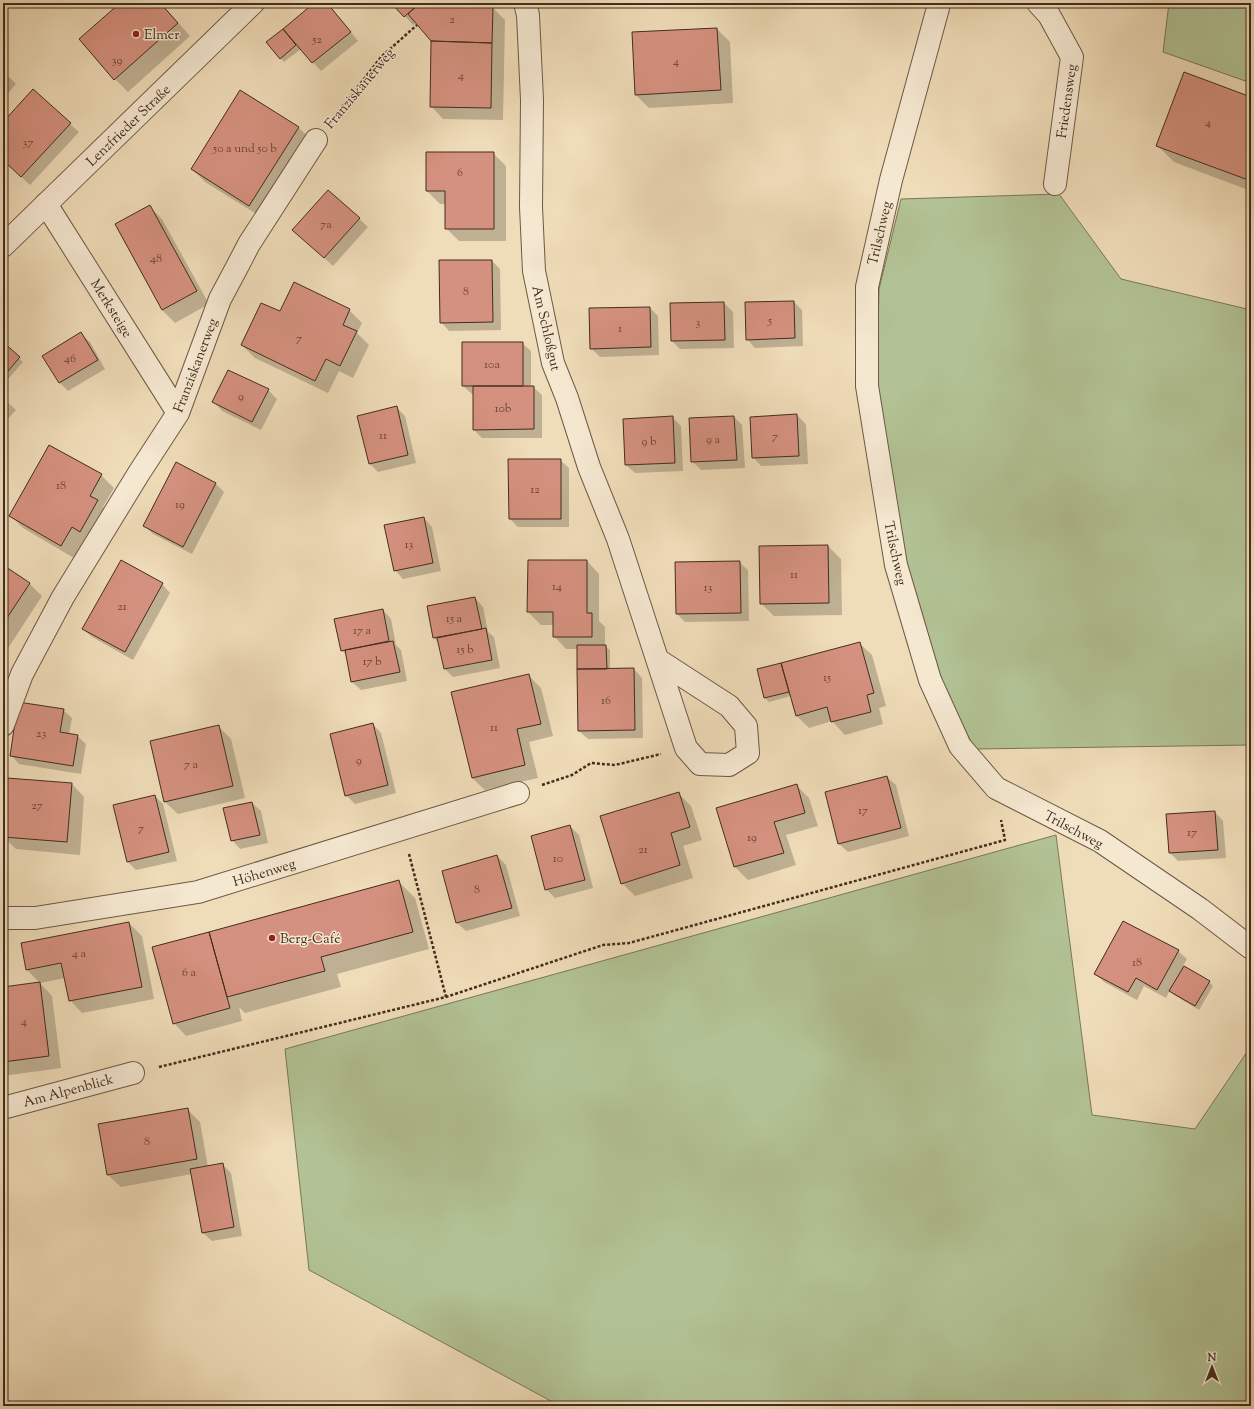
<svg xmlns="http://www.w3.org/2000/svg" width="1254" height="1409" font-family="'Sorts Mill Goudy',serif">
	<style>
		.green { fill: #b2c294; stroke: #7a775a }
		.shadow { fill: #0003 }
		.building { fill: #d5917f; stroke: #432c1f }
		.lines { fill: none; stroke-linecap: round; stroke-linejoin: round }
		.minor-casing { stroke: #6e5845; stroke-width: 24 }
		.tertiary-casing { stroke: #6e5845; stroke-width: 24 }
		.path { stroke: #432c1f; stroke-width: 2.5; stroke-dasharray: 3 2; stroke-linecap: butt }
		.minor { stroke: #f5e8d1; stroke-width: 22 }
		.tertiary { stroke: #f5e8d1; stroke-width: 22 }
		.poi-dot { fill: #8f2418; stroke: #f5e8d1; stroke-width: 1.5 }
		.labels { text-anchor: middle; stroke-width: 3; stroke-linejoin: round; paint-order: stroke }
		.number-label { font-size: 12px; fill: #684537 }
		.poi-label { font-size: 14px; fill: #432c1f; stroke: #f5e8d1; text-anchor: start }
		.street-label { font-size: 14px; fill: #432c1f; stroke: #f5e8d1 }
	</style>
	<rect width="100%" height="100%" fill="#efdcb8"/>
	<filter id="stains"><feTurbulence type="fractalNoise" baseFrequency=".005" numOctaves="4"/><feColorMatrix values="0 0 0 0 .2 0 0 0 0 .09 0 0 0 0 .02 0 0 0 .5 -.17"/></filter>
	<radialGradient id="worn" r=".72"><stop offset=".6" stop-color="#630" stop-opacity="0"/><stop offset="1" stop-color="#630" stop-opacity=".3"/></radialGradient>
	<path class="green" d="M1169,3H1251V83L1163,52Z
		M1059,194L1121,279L1251,310V745L975,749L940,682L905,563L877,386L879,289L901,199Z
		M1056,835L1092,1115L1195,1129L1251,1046V1406H560L309,1270L285,1049Z"/>
	<path class="shadow" d="M121,3H161L190,36L128,92L115,79Z
		M316,3H327L358,41L321,71L301,49L284,62L267,43Z
		M393,3H488L505,20L503,120L443,119L431,106L432,41L416,22L413,25Z
		M717,29L730,42L733,103L649,108L636,95Z
		M3,71L16,84L3,99Z
		M1251,99V191L1174,162L1158,146Z
		M3,124H70L79,132L30,185L3,160Z
		M298,127L311,140L263,218L205,182L192,169Z
		M493,153L506,166V241H459L446,228V204H440L427,191Z
		M329,191L368,227L333,266L302,238Z
		M149,206L162,219L209,304L175,323L162,310Z
		M492,261L500,269L501,330L449,331L441,322Z
		M794,302L802,310L803,346L755,348L747,339Z
		M724,303L733,312L734,348L680,349L672,341L671,304Z
		M650,308L658,316L659,355L600,357L591,348Z
		M349,310L362,323L357,333L369,345L353,378L339,371L328,393L255,358L242,345L280,313Z
		M81,334L90,342L105,369L68,391L60,383L44,357Z
		M522,343L531,351V387H533L542,395V438H482L474,430V394H472L463,386Z
		M3,344L23,362L3,385Z
		M268,390L277,399L261,430L222,411L214,402Z
		M3,398L16,410L3,424Z
		M397,408L405,416L416,463L378,472L370,464Z
		M797,415L806,424L808,464L761,466L753,457L751,418Z
		M672,417L681,426L683,471L635,473L626,465Z
		M734,417L742,425L745,468L701,470L692,461Z
		M50,446L101,475L114,488L103,507L110,514L93,544L85,539L74,558L23,528L10,515Z
		M560,460L569,468V527H518L510,519Z
		M177,464L216,484L224,492L192,554L153,534L145,526Z
		M424,518L432,527L441,571L403,579L395,570Z
		M828,546L841,559L842,615L774,616L761,603Z
		M587,561L599,574V621L605,627V646L610,650V670L634,669L642,678L643,738L588,739L579,731L578,649H566L554,636V625H541L528,612Z
		M739,562L748,570L749,621L685,622L677,614Z
		M3,566L30,584L42,596L3,656Z
		M162,584L170,593L133,660L92,637L83,629Z
		M475,598L483,607L488,632L494,637L500,668L453,677L445,669L439,643L434,638Z
		M383,610L391,619L396,645L401,650L407,681L361,690L352,682L347,656L342,650Z
		M859,643L872,655L886,706L879,708L883,724L845,735L832,721L809,728L796,715L791,696L769,702L765,698L758,670Z
		M528,675L541,688L553,736L529,742L538,778L485,790L472,778Z
		M63,710L72,718L69,734L77,736L86,744L81,774L19,764L11,755Z
		M373,724L381,733L396,793L355,804L346,795Z
		M218,726L231,739L245,798L178,814L165,802Z
		M887,777L896,785L909,836L848,852L839,844L826,793Z
		M72,784L84,797L80,855L16,849L3,837Z
		M796,785L809,798L818,826L786,835L796,865L748,880L735,867L717,809Z
		M678,793L691,806L702,840L683,846L693,878L635,896L622,883Z
		M155,796L163,804L177,861L136,870L127,861Z
		M252,803L261,811L268,843L240,849L232,840Z
		M1215,812L1223,821L1226,858L1178,861L1170,853Z
		M570,826L579,835L593,888L555,898L546,889Z
		M497,856L506,865L520,916L466,931L457,923L443,871Z
		M398,881L415,898L429,949L337,974L341,987L245,1013L239,1007L242,1021L186,1036L174,1023L153,947Z
		M129,923L142,936L154,999L82,1013L70,1000L65,978L40,983L27,970Z
		M1178,951L1187,959L1183,966L1209,982L1213,986L1199,1010L1174,995L1170,990L1166,998L1144,986L1137,1000L1104,982L1096,974Z
		M40,983L52,996L61,1068L3,1076V988Z
		M187,1109L200,1122L208,1167L222,1164L231,1173L242,1236L212,1241L203,1233L192,1174L121,1187L108,1175Z"/>
	<path class="building" d="M120,3H160L178,23L114,80L79,39Z
		M314,3H327L351,32L312,63L283,29Z
		M391,3H420L404,17Z
		M420,3H489L493,7L492,43L431,41L408,14Z
		M717,28L721,90L635,95L632,32Z
		M283,29L296,45L280,59L266,42Z
		M431,41L492,43L491,108L430,107Z
		M1184,72L1251,97V181L1156,146Z
		M33,89L71,123L21,177L3,160V122Z
		M240,90L299,127L249,206L191,169Z
		M426,152H494V229H445V191H426Z
		M328,190L360,218L324,258L292,230Z
		M150,205L197,291L162,310L115,224Z
		M439,260H492L493,322L440,323Z
		M294,282L350,309L343,325L357,331L340,366L326,359L315,381L241,345L261,303L280,311Z
		M794,301L795,338L746,340L745,302Z
		M724,302L725,340L671,341L670,303Z
		M650,307L651,347L590,349L589,308Z
		M81,332L98,360L59,383L42,356Z
		M3,342L20,357L3,377Z
		M462,342H523V386H462Z
		M228,370L269,389L252,422L212,402Z
		M473,386H534V429L473,430Z
		M397,406L408,455L369,464L357,416Z
		M797,414L799,456L752,458L750,417Z
		M673,416L675,463L625,465L623,419Z
		M734,416L737,460L691,462L689,418Z
		M49,445L102,474L90,496L98,500L80,532L72,527L61,546L9,516Z
		M508,459H561V519H509Z
		M176,462L216,483L183,547L143,526Z
		M424,517L433,563L394,571L384,525Z
		M828,545L829,603L760,604L759,546Z
		M121,560L163,583L125,652L82,629Z
		M528,560H587V613H592V637H553V612H527Z
		M740,561L741,613L676,614L675,562Z
		M3,565L30,583L3,624Z
		M475,597L482,629L433,638L427,606Z
		M383,609L389,641L341,651L334,619Z
		M486,628L492,660L444,669L437,638Z
		M393,641L400,672L351,682L345,650Z
		M860,642L874,693L867,695L871,712L831,722L827,707L796,716L781,663Z
		M577,645H606L607,669H577Z
		M781,663L789,692L764,698L757,669Z
		M634,668L635,730L578,731L577,669Z
		M529,674L541,724L517,729L525,765L472,778L451,692Z
		M18,702L64,709L60,732L78,735L73,766L10,756Z
		M373,723L388,785L345,796L330,734Z
		M219,725L233,786L164,802L150,741Z
		M887,776L901,828L838,844L825,792Z
		M7,778L72,783L67,842L3,837Z
		M797,784L805,813L774,822L784,853L734,867L716,808Z
		M679,792L690,827L671,833L680,865L621,884L600,816Z
		M155,795L169,852L127,862L113,805Z
		M252,802L260,835L231,841L223,808Z
		M1215,811L1218,850L1169,853L1166,814Z
		M570,825L585,880L545,890L531,836Z
		M497,855L512,908L456,923L442,871Z
		M399,880L413,932L321,957L325,971L227,997L209,932Z
		M1123,921L1179,950L1157,990L1136,978L1128,992L1094,974Z
		M129,922L142,987L69,1001L61,963L26,970L21,943Z
		M209,932L230,1008L173,1024L152,947Z
		M1184,966L1210,981L1195,1006L1169,991Z
		M40,982L49,1056L3,1062V987Z
		M188,1108L197,1159L107,1175L98,1124Z
		M223,1163L234,1227L202,1233L190,1169Z"/>
	<g class="lines">
		<defs>
			<path id="minor" d="M525,3L528,15L532,100L531,207L534,271L553,363L567,398L589,467L618,539L686,748L700,764L729,765L748,753L746,726L729,706L658,660
				M938,3V8L891,180L867,287V386L896,565L930,680L960,746L996,788L1100,841L1200,909L1251,948
				M1038,3L1049,15L1072,57L1055,184
				M46,204L178,413
				M3,725L22,674L63,597L139,473L178,413L220,299L236,269L249,244L316,140
				M3,918H35L198,892L518,793
				M3,1108L133,1073"/>
			<path id="tertiary" d="M3,246L253,3"/>
		</defs>
		<use href="#minor" class="minor-casing"/>
		<use href="#tertiary" class="tertiary-casing"/>
		<path class="path" d="M333,119L381,57L417,25
			M542,785L572,775L591,763L615,765L661,754
			M409,854L446,997
			M159,1067L446,997L603,945L629,943L1005,840L1001,820"/>
		<use href="#minor" class="minor"/>
		<use href="#tertiary" class="tertiary"/>
	</g>
	<g class="poi-dot">
		<circle cx="136" cy="34" r="4"/>
		<circle cx="272" cy="938" r="4"/>
	</g>
	<g class="labels">
		<g class="number-label">
			<text x="452" y="23">2</text>
			<text x="317" y="43">52</text>
			<text x="117" y="64">39</text>
			<text x="676" y="65">4</text>
			<text x="461" y="79">4</text>
			<text x="1208" y="126">4</text>
			<text x="28" y="146">37</text>
			<text x="245" y="152">50 a und 50 b</text>
			<text x="460" y="176">6</text>
			<text x="326" y="228">7a</text>
			<text x="156" y="262">48</text>
			<text x="466" y="295">8</text>
			<text x="770" y="324">5</text>
			<text x="698" y="326">3</text>
			<text x="620" y="332">1</text>
			<text x="299" y="342">7</text>
			<text x="70" y="362">46</text>
			<text x="492" y="368">10a</text>
			<text x="241" y="400">9</text>
			<text x="503" y="412">10b</text>
			<text x="383" y="439">11</text>
			<text x="775" y="440">7</text>
			<text x="713" y="443">9 a</text>
			<text x="649" y="445">9 b</text>
			<text x="61" y="489">18</text>
			<text x="535" y="493">12</text>
			<text x="180" y="508">19</text>
			<text x="409" y="548">13</text>
			<text x="794" y="578">11</text>
			<text x="557" y="590">14</text>
			<text x="708" y="591">13</text>
			<text x="122" y="610">21</text>
			<text x="454" y="622">15 a</text>
			<text x="362" y="634">17 a</text>
			<text x="465" y="653">15 b</text>
			<text x="372" y="665">17 b</text>
			<text x="827" y="681">15</text>
			<text x="606" y="704">16</text>
			<text x="494" y="731">11</text>
			<text x="41" y="737">23</text>
			<text x="359" y="764">9</text>
			<text x="191" y="768">7 a</text>
			<text x="37" y="809">27</text>
			<text x="863" y="814">17</text>
			<text x="141" y="832">7</text>
			<text x="1192" y="836">17</text>
			<text x="752" y="841">19</text>
			<text x="643" y="853">21</text>
			<text x="558" y="862">10</text>
			<text x="477" y="893">8</text>
			<text x="79" y="957">4 a</text>
			<text x="1137" y="966">18</text>
			<text x="189" y="976">6 a</text>
			<text x="24" y="1025">4</text>
			<text x="147" y="1145">8</text>
		</g>
		<g class="poi-label">
			<text x="144" y="39">Elmer</text>
			<text x="280" y="943">Berg-Café</text>
		</g>
		<g class="street-label">
			<text transform="translate(359 88) rotate(-50)" y="5">Franziskanerweg</text>
			<text transform="translate(1066 101) rotate(-82)" y="5">Friedensweg</text>
			<text transform="translate(128 125) rotate(-44)" y="5">Lenzfrieder Straße</text>
			<text transform="translate(879 233) rotate(-77)" y="5">Trilschweg</text>
			<text transform="translate(112 308) rotate(58)" y="5">Merksteige</text>
			<text transform="translate(547 328) rotate(77)" y="5">Am Schloßgut</text>
			<text transform="translate(195 365) rotate(-69)" y="5">Franziskanerweg</text>
			<text transform="translate(896 553) rotate(78)" y="5">Trilschweg</text>
			<text transform="translate(1074 829) rotate(28)" y="5">Trilschweg</text>
			<text transform="translate(264 872) rotate(-17)" y="5">Höhenweg</text>
			<text transform="translate(68 1090) rotate(-15)" y="5">Am Alpenblick</text>
		</g>
	</g>
	<rect width="1254" height="1409" fill="none" stroke="#efdcb8" stroke-width="16"/>
	<rect x="4" y="4" width="1246" height="1401" fill="none" stroke="#432c1f" stroke-width="2"/>
	<rect x="8" y="8" width="1238" height="1393" fill="none" stroke="#432c1f"/>
	<g transform="translate(1212 1367)" stroke="#f5e8d1" stroke-width="3" paint-order="stroke">
	<path d="M0-3L7 15L0 10L-7 15Z" fill="#432c1f"/>
	<text y="-6" font-size="11" font-weight="bold" text-anchor="middle" fill="#432c1f">N</text>
	</g>
	<rect width="100%" height="100%" filter="url(#stains)"/>
	<rect width="100%" height="100%" fill="url(#worn)"/>
</svg>
